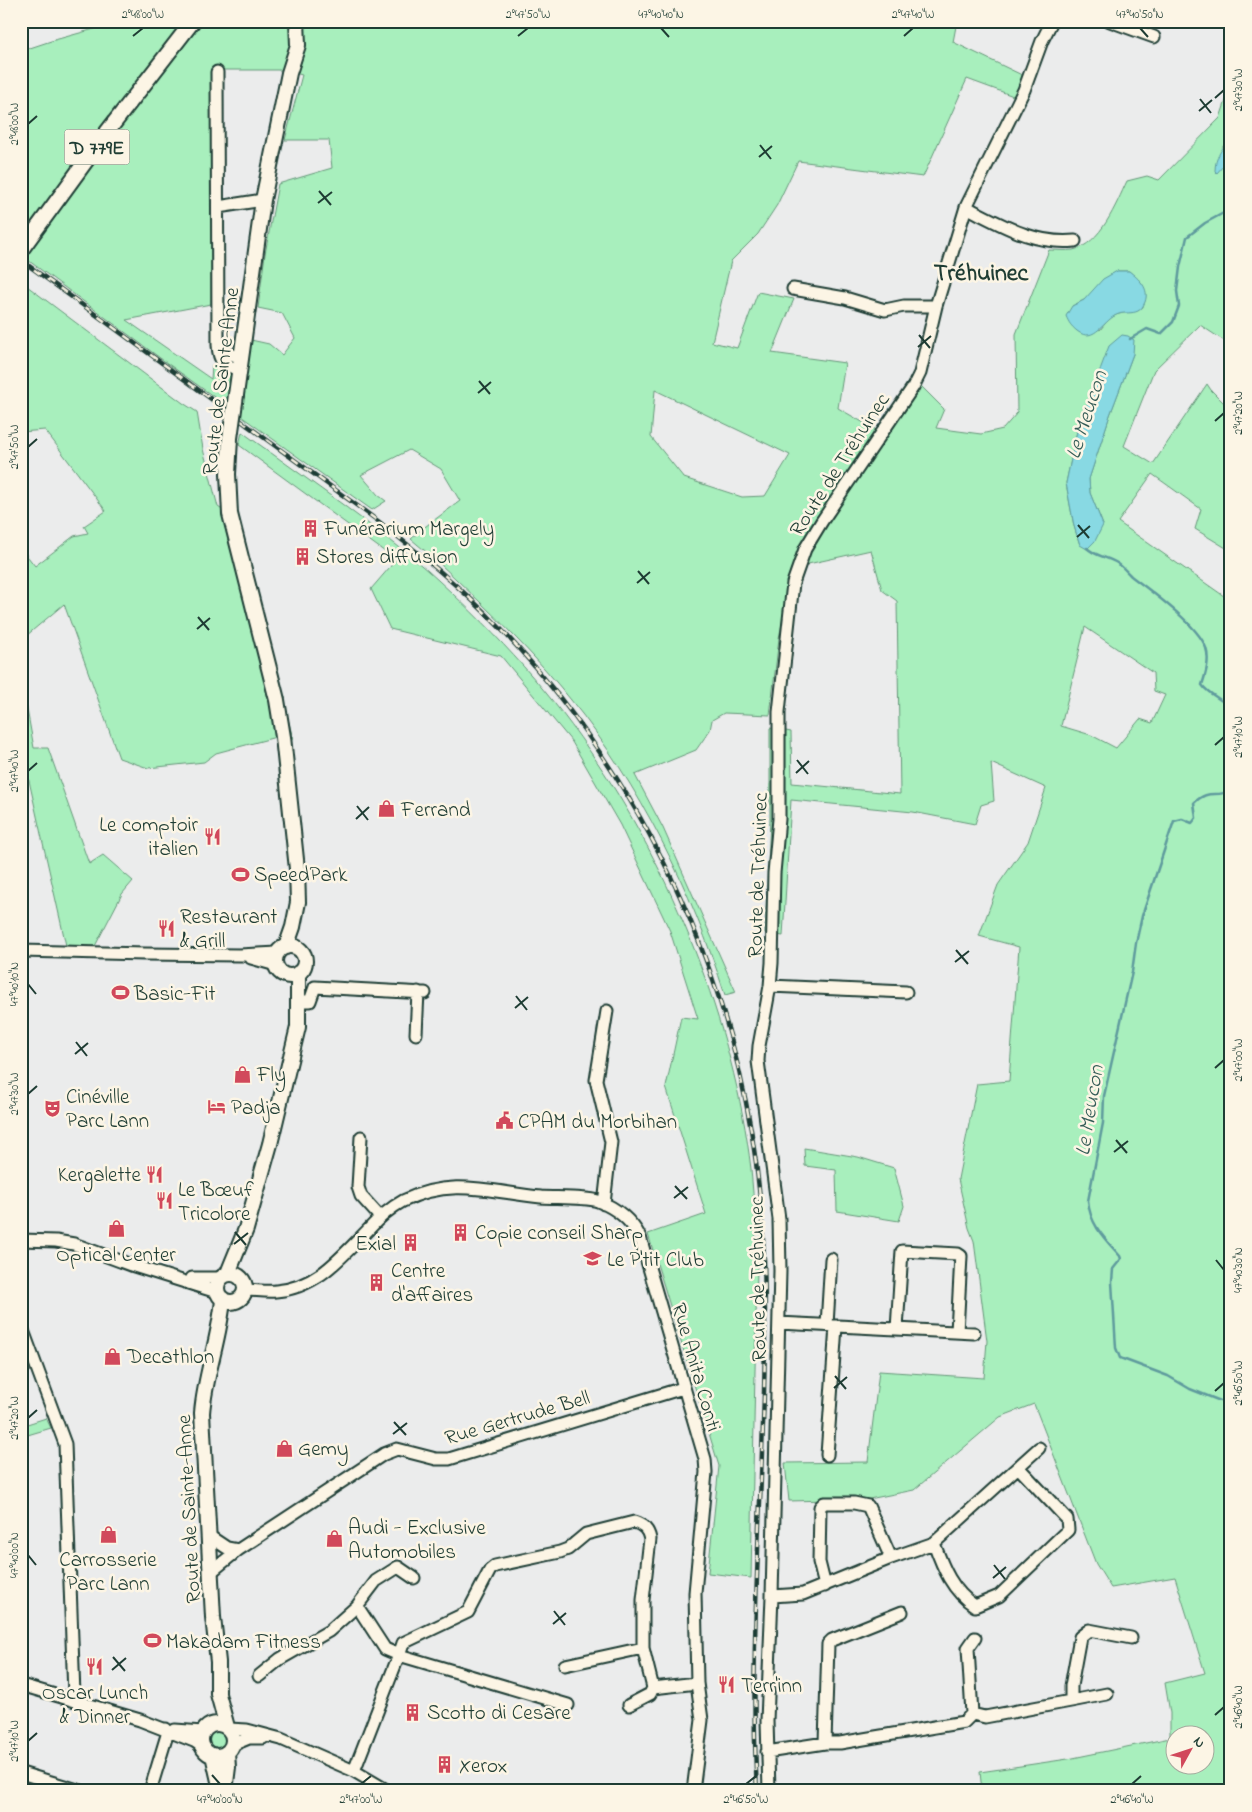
<svg xmlns="http://www.w3.org/2000/svg" width="1252" height="1812" font-family="'Indie Flower',sans-serif">
	<style>
		.green { fill: #a8efbd; stroke: #649678; fill-rule: evenodd }
		.water { fill: #88d9e3; stroke: #5e9b9d }
		.lines { fill: none; stroke-linecap: round; stroke-linejoin: round }
		.stream { stroke: #5e9b9d; stroke-width: 2.5 }
		.minor-casing { stroke: #1f3d34; stroke-width: 15 }
		.major-casing { stroke: #1f3d34; stroke-width: 18 }
		.minor { stroke: #fcf5e5; stroke-width: 11 }
		.major { stroke: #fcf5e5; stroke-width: 14 }
		.rail-casing { stroke: #1f3d34; stroke-width: 4.5 }
		.rail { stroke: #fcf5e5; stroke-width: 2.5; stroke-dasharray: 8; stroke-linecap: butt }
		.major-bridge-casing { stroke: #1f3d34; stroke-width: 18; stroke-linecap: butt }
		.major-bridge { stroke: #fcf5e5; stroke-width: 14 }
		.ticks { fill: none; stroke: #1f3d34; stroke-width: 2 }
		.labels { text-anchor: middle; stroke-width: 5; stroke-linejoin: round; paint-order: stroke }
		.shield { fill: #fcf5e5; stroke: #617469; stroke-width: 1 }
		.shield-label { font-size: 20px; font-weight: bold; fill: #1f3d34 }
		.street-label { font-size: 21px; fill: #1f3d34; stroke: #fcf5e5 }
		.poi-label { font-size: 21px; fill: #1f3d34; stroke: #fcf5e5; text-anchor: start }
		.water-label { font-size: 22px; font-style: italic; fill: #345c57; stroke: #fcf5e5 }
		.quarter-label { font-size: 24px; font-weight: bold; fill: #1f3d34; stroke: #fcf5e5 }
		.neatline { fill: none; stroke: #1f3d34; stroke-width: 2 }
		.ticks-label { font-size: 12px; text-anchor: middle; fill: #1f3d34 }
	</style>
	<rect width="100%" height="100%" fill="#ebecec"/>
	<filter id="ink" filterUnits="userSpaceOnUse"><feTurbulence type="fractalNoise" baseFrequency=".02" numOctaves="2"/><feDisplacementMap in="SourceGraphic" scale="10" xChannelSelector="R" yChannelSelector="G"/><feConvolveMatrix kernelMatrix="1 2 1 2 8 2 1 2 1" color-interpolation-filters="sRGB"/></filter>
	<g filter="url(#ink)">
		<path class="green" d="M123,21H957L953,42L1024,76L1016,97L967,79L923,177L798,161L777,205L758,234L731,261L712,342L737,348L758,292L794,299L772,353L845,363L838,408L885,435L920,385L944,409L936,428L981,434L1003,429L1017,413L1016,334L1049,250C1057,250 1066,251 1073,250C1101,244 1116,204 1127,181L1147,176L1159,180L1220,118L1231,86V139L1223,146V166L1231,163V341L1229,344L1200,325L1154,370L1124,446L1153,464L1207,384L1211,390L1231,410V551L1195,529L1201,509L1152,474L1118,522L1231,601V1791H982L980,1772L1068,1759L1170,1738V1713L1165,1683L1205,1673L1175,1577L1111,1588L1096,1564L1034,1404L1000,1417L914,1490L869,1499L789,1501L785,1463L868,1462L879,1371L984,1378L987,1341L974,1241L969,1228L958,1179L977,1084L1009,1081L1019,947L979,936L998,885L1028,842L1046,788L991,763L994,801L981,805L975,824L913,812L791,800L783,936L765,933L770,820V728L791,732L792,783L900,794L897,601L882,590L871,550L808,564L790,585L779,638L770,715L724,713L712,720L710,730L696,750L635,775L663,828L736,992L725,995C692,891 640,785 571,700C543,665 513,634 481,603C458,581 436,559 411,539L422,529L460,501L441,469L409,450L361,475L378,495L386,501L372,510L164,361L21,255V51L51,41ZM213,70H283L302,75L285,140H329L332,168L278,184L265,254L258,308L282,313L295,338L282,355L269,344L251,340L245,379L212,365L211,379L126,320L211,304ZM1117,271H1129L1142,283L1143,307C1135,313 1128,311 1119,314C1110,316 1105,324 1100,330L1072,306L1084,300ZM1133,354L1110,415L1089,479L1090,493L1103,525L1080,545L1074,526L1066,483L1077,431ZM655,390L790,455L765,496L742,497L684,478L651,437ZM1085,627L1153,673L1154,691L1165,695L1152,723L1140,719L1116,748L1091,735L1061,726ZM1174,1734H1204V1764H1174Z
			M23,283L183,403L197,412L203,449L218,507L240,522L293,739L276,737L216,753L204,762L148,768L119,758L64,604L26,636L21,660V548L35,566L74,536L88,533L84,526L106,511L45,430L21,432V285Z
			M242,432C275,456 309,480 342,504C371,526 401,547 428,571C487,624 544,684 589,750C672,869 734,1026 751,1169C754,1202 756,1234 757,1267L751,1578L708,1573L719,1466L648,1234L706,1214L666,1087L681,1017L698,1019L670,931L620,825L572,742L501,656L390,629L371,589L396,560L239,445Z
			M21,676L34,748H48L89,864L103,855L133,881L122,894L94,948L67,950L21,745Z
			M804,1148L858,1157L894,1168L904,1206L899,1221L837,1211L836,1170L805,1166Z
			M46,1418L51,1428L21,1437V1426Z
			M208 1740a10 10 0 1 1 20 0a10 10 0 1 1-20 0Z"/>
		<path class="water" d="M1231,139V163L1223,166L1217,173L1215,171C1215,157 1222,148 1231,139Z
			M1117,271H1129C1139,279 1150,288 1145,302C1143,306 1142,309 1138,311C1132,314 1125,312 1119,314C1104,318 1095,345 1077,331C1071,326 1069,323 1066,316L1072,306L1084,300L1103,279Z
			M1122,335L1128,336L1134,340L1133,354L1110,415L1089,479L1090,493L1103,525L1095,541L1087,549L1080,545L1074,526L1066,483L1077,431L1109,346Z"/>
		<g class="lines">
			<path class="stream" d="M1130,339L1147,329L1161,334L1173,322L1179,306L1177,291L1180,267L1187,237L1205,223L1231,209
				M1087,548C1095,556 1107,557 1117,563C1122,566 1127,572 1131,576C1151,591 1198,625 1206,648C1210,660 1206,673 1202,685C1210,696 1224,699 1231,710
				M1231,789C1217,800 1210,787 1194,803L1196,818L1192,823L1182,819L1174,821L1142,916L1136,943L1132,972L1104,1096L1103,1123L1088,1201C1090,1225 1105,1239 1120,1256L1121,1259L1113,1269L1112,1282L1116,1348L1120,1358L1168,1376L1190,1389L1223,1402L1231,1407"/>
			<defs>
				<path id="minor" d="M1110,21L1154,37
					M217,72L218,345
					M218,207L263,200
					M966,207C1002,225 1034,245 1075,241
					M793,289L845,298L885,310L904,306H936
					M239,370C223,364 219,363 218,345L224,353L241,357
					M21,951L145,954L240,955L278,953
					M251,958L276,965
					M770,986L906,992
					M298,1001H310L315,987L425,993
					M416,1034L418,992
					M361,1137L358,1187L361,1196L380,1217
					M604,1204L611,1142L596,1080L607,1011
					M21,1240L56,1241L74,1244L131,1265L217,1292
					M192,1278H220
					M245,1290C255,1290 266,1292 276,1291C317,1288 341,1257 368,1230C378,1219 390,1208 403,1201C452,1177 490,1192 541,1197C556,1198 584,1197 598,1201C616,1208 631,1220 640,1237L705,1459L706,1472L695,1593L697,1683L702,1720L693,1791
					M779,1323L974,1333
					M21,1325L65,1444L74,1695L72,1699
					M827,1325L831,1259
					M897,1329L902,1251L958,1254L961,1256L957,1332
					M827,1455L836,1326
					M209,1536L227,1548L238,1550
					M934,1543C943,1568 952,1591 975,1606L999,1596L1068,1530L1067,1519L1019,1468
					M211,1572L238,1550L384,1454L397,1449L436,1459H449L683,1388
					M825,1586L819,1562L820,1507L824,1503H854L868,1506L891,1558
					M772,1596L803,1594L891,1558L934,1543L1039,1448
					M357,1606L385,1649L399,1655L403,1643L468,1612L490,1570L495,1566L560,1552L568,1549L586,1534L634,1522C643,1525 648,1529 650,1539L643,1600V1648L653,1688L650,1694L629,1705
					M565,1665L643,1648
					M259,1676L280,1659L329,1631L357,1606L376,1581L398,1567L414,1578
					M21,1685L140,1720L194,1741L203,1747
					M653,1688L697,1683
					M1071,1701L1107,1694
					M972,1714L985,1717L1071,1701V1686L1080,1637L1089,1630L1131,1638
					M229,1729L247,1730L281,1739L354,1771L388,1791
					M175,1730L203,1732
					M825,1743L828,1644L832,1640L902,1612
					M232,1745L249,1738H263
					M767,1752L825,1743H840L964,1722L972,1714L968,1648L975,1638
					M354,1771L399,1655L568,1705
					M21,1773L81,1791
					M150,1791L167,1735L166,1729
					M769,1791L767,1721L772,1596L780,1271L779,1219L758,1061L759,1046L770,986L772,963L774,873L779,819V712L793,583L805,549L822,521L913,387L920,373L936,306L966,207L1024,90L1042,41L1052,21"/>
				<path id="major" d="M21,250L107,132L193,21
					M236,395L263,200L289,73L298,45L297,21
					M230,438L228,474L230,514L277,700L283,737L297,869L298,902L293,927L286,947
					M275 961a15 15 0 1 1 30 0a15 15 0 1 1-30 0Z
					M228,1273L246,1229L270,1144L298,1027V973
					M217 1288a14 14 0 1 1 28 0a14 14 0 1 1-28 0Z
					M223,1299C220,1338 205,1374 202,1413L213,1617L218,1662V1694L227,1727
					M201 1740a16 16 0 1 1 32 0a16 16 0 1 1-32 0Z
					M213,1755L221,1790
					M225,1791L228,1767L227,1752"/>
			</defs>
			<use href="#minor" class="minor-casing"/>
			<use href="#major" class="major-casing"/>
			<use href="#minor" class="minor"/>
			<use href="#major" class="major"/>
			<defs>
				<path id="rail" d="M21,260L378,521C420,554 462,588 499,627C662,799 756,1022 764,1259C770,1436 747,1613 757,1791"/>
			</defs>
			<use href="#rail" class="rail-casing"/>
			<use href="#rail" class="rail"/>
			<defs>
				<path id="major-bridge" d="M230,438L236,395"/>
			</defs>
			<use href="#major-bridge" class="major-bridge-casing"/>
			<use href="#major-bridge" class="major-bridge"/>
		</g>
	</g>
	<path class="ticks" d="M661,28L669,37M1140,28L1148,37M133,36L143,28M518,36L528,28M904,36L913,28M1215,98L1224,90M1200,99L1211,113M1199,111L1212,100M28,124L37,116M760,145L771,159M759,157L772,146M319,191L331,205M318,203L332,192M919,335L930,348M918,347L931,336M479,381L490,394M478,393L491,382M1215,421L1224,413M28,447L37,439M1078,525L1089,538M1077,537L1090,526M638,571L649,584M637,583L650,572M198,617L209,630M197,629L210,618M1215,745L1224,737M797,760L808,774M28,771L37,763M796,773L809,761M357,806L368,820M356,819L369,807M956,950L968,964M955,962L969,951M28,984L36,994M516,996L527,1010M515,1008L528,997M76,1042L87,1056M75,1054L88,1043M1215,1068L1224,1060M28,1094L37,1086M1116,1140L1127,1153M1114,1152L1128,1141M675,1186L687,1199M674,1198L688,1187M235,1232L246,1245M234,1244L248,1233M1216,1260L1224,1270M835,1376L846,1389M834,1388L847,1377M1215,1391L1224,1383M28,1418L37,1410M394,1422L406,1435M393,1434L407,1423M28,1555L36,1565M994,1565L1005,1579M993,1578L1006,1567M554,1611L565,1625M553,1624L566,1613M113,1657L125,1671M112,1670L126,1658M1215,1715L1224,1707M28,1741L37,1733M212,1775L220,1784M361,1784L371,1776M746,1784L756,1776M1132,1784L1141,1776"/>
	<defs>
		<symbol id="building-bare" viewBox="-9 -9 18 18"><path d="M-4-6H4V6H1V3H-1V6H-4ZM-2.5-4.3h1.7v1.8h-1.7ZM.8-4.3h1.7v1.8H.8ZM-2.5-1h1.7V.8h-1.7ZM.8-1h1.7V.8H.8Z" fill="#d1495b" stroke="#fcf5e5" stroke-width="2.5" paint-order="stroke"/></symbol>
		<symbol id="shop-bare" viewBox="-9 -9 18 18"><path d="M-5-2.5h2.3a2.7 3.5 0 0 1 5.4 0H5L5.5 6h-11ZM-1.5-2.5h3a1.5 2.3 0 0 0-3 0Z" fill="#d1495b" stroke="#fcf5e5" stroke-width="2.5" paint-order="stroke"/></symbol>
		<symbol id="restaurant-bare" viewBox="-9 -9 18 18"><path d="M-5-6h1v4h1v-4h1v4h1v-4h1v5L-1.5 .5V6h-2V.5L-5-1ZM5-6V6H3V1.5H1.5Q1.5-4 5-6Z" fill="#d1495b" stroke="#fcf5e5" stroke-width="2.5" paint-order="stroke"/></symbol>
		<symbol id="stadium-bare" viewBox="-9 -9 18 18"><path d="M0-5a6.5 5 0 1 0 0 10a6.5 5 0 1 0 0-10ZM-3.5-1.8h7v3.6h-7Z" fill="#d1495b" stroke="#fcf5e5" stroke-width="2.5" paint-order="stroke"/></symbol>
		<symbol id="hotel-bare" viewBox="-9 -9 18 18"><path d="M-6-4.5h1.5V1H6V5H4.5V3h-9V5H-6ZM-4 0a1.8 1.8 0 1 1 3.6 0ZM.5 0V-2.5h3Q6-2.5 6 0Z" fill="#d1495b" stroke="#fcf5e5" stroke-width="2.5" paint-order="stroke"/></symbol>
		<symbol id="theatre-bare" viewBox="-9 -9 18 18"><path d="M-5-5.5Q0-4 5-5.5V0Q5 5 0 6Q-5 5-5 0ZM-3.3-2.5H-1v1.5H-3.3ZM1-2.5H3.3v1.5H1ZM-2.8 1Q0 5.5 2.8 1Z" fill="#d1495b" stroke="#fcf5e5" stroke-width="2.5" paint-order="stroke"/></symbol>
		<symbol id="civic-bare" viewBox="-9 -9 18 18"><path d="M-.6-6.5H3V-4.5H.6V-3L4-1V1h2V6H-6V1h2V-1L-.6-3ZM-1.2 2.5V6h2.4V2.5Z" fill="#d1495b" stroke="#fcf5e5" stroke-width="2.5" paint-order="stroke"/></symbol>
		<symbol id="school-bare" viewBox="-9 -9 18 18"><path d="M0-5L7-2L0 1L-7-2ZM-4 1L0 2.5L4 1V4Q0 6-4 4Z" fill="#d1495b" stroke="#fcf5e5" stroke-width="2.5" paint-order="stroke"/></symbol>
	</defs>
	<g fill-rule="evenodd">
		<use href="#building-bare" x="298" y="516" width="25" height="25"/>
		<use href="#building-bare" x="290" y="544" width="25" height="25"/>
		<use href="#shop-bare" x="374" y="796" width="25" height="25"/>
		<use href="#restaurant-bare" x="200" y="824" width="25" height="25"/>
		<use href="#stadium-bare" x="228" y="862" width="25" height="25"/>
		<use href="#restaurant-bare" x="154" y="916" width="25" height="25"/>
		<use href="#stadium-bare" x="108" y="980" width="25" height="25"/>
		<use href="#shop-bare" x="230" y="1062" width="25" height="25"/>
		<use href="#hotel-bare" x="204" y="1094" width="25" height="25"/>
		<use href="#theatre-bare" x="40" y="1096" width="25" height="25"/>
		<use href="#civic-bare" x="492" y="1108" width="25" height="25"/>
		<use href="#restaurant-bare" x="142" y="1162" width="25" height="25"/>
		<use href="#restaurant-bare" x="152" y="1188" width="25" height="25"/>
		<use href="#shop-bare" x="104" y="1216" width="25" height="25"/>
		<use href="#building-bare" x="448" y="1220" width="25" height="25"/>
		<use href="#building-bare" x="398" y="1230" width="25" height="25"/>
		<use href="#school-bare" x="580" y="1246" width="25" height="25"/>
		<use href="#building-bare" x="364" y="1270" width="25" height="25"/>
		<use href="#shop-bare" x="100" y="1344" width="25" height="25"/>
		<use href="#shop-bare" x="272" y="1436" width="25" height="25"/>
		<use href="#shop-bare" x="96" y="1522" width="25" height="25"/>
		<use href="#shop-bare" x="322" y="1526" width="25" height="25"/>
		<use href="#stadium-bare" x="140" y="1628" width="25" height="25"/>
		<use href="#restaurant-bare" x="82" y="1654" width="25" height="25"/>
		<use href="#restaurant-bare" x="714" y="1672" width="25" height="25"/>
		<use href="#building-bare" x="400" y="1700" width="25" height="25"/>
		<use href="#building-bare" x="432" y="1752" width="25" height="25"/>
	</g>
	<g class="labels">
		<rect class="shield" x="64.5" y="129.5" width="65" height="35" rx="4"/>
		<g class="shield-label">
			<text x="97" y="154">D 779E</text>
		</g>
		<g class="street-label">
			<text transform="translate(220 381) rotate(-83)" y="7">Route de Sainte-Anne</text>
			<text transform="translate(839 464) rotate(-57)" y="7">Route de Tréhuinec</text>
			<text transform="translate(757 875) rotate(-88)" y="7">Route de Tréhuinec</text>
			<text transform="translate(757 1279) rotate(-91)" y="7">Route de Tréhuinec</text>
			<text transform="translate(697 1367) rotate(74)" y="7">Rue Anita Conti</text>
			<text transform="translate(517 1417) rotate(-16)" y="7">Rue Gertrude Bell</text>
			<text transform="translate(188 1509) rotate(-93)" y="7">Route de Sainte-Anne</text>
		</g>
		<g class="poi-label">
			<text x="324" y="535">Funérarium Margely</text>
			<text x="316" y="563">Stores diffusion</text>
			<text x="401" y="816">Ferrand</text>
			<text x="198" y="831" text-anchor="end">Le comptoir<tspan x="198" dy="24">italien</tspan></text>
			<text x="254" y="881">SpeedPark</text>
			<text x="180" y="923">Restaurant<tspan x="180" dy="24">&amp; Grill</tspan></text>
			<text x="134" y="1000">Basic-Fit</text>
			<text x="257" y="1081">Fly</text>
			<text x="66" y="1103">Cinéville<tspan x="66" dy="24">Parc Lann</tspan></text>
			<text x="231" y="1114">Padja</text>
			<text x="518" y="1128">CPAM du Morbihan</text>
			<text x="141" y="1181" text-anchor="end">Kergalette</text>
			<text x="178" y="1196">Le Bœuf<tspan x="178" dy="24">Tricolore</tspan></text>
			<text x="475" y="1239">Copie conseil Sharp</text>
			<text x="396" y="1250" text-anchor="end">Exial</text>
			<text x="116" y="1261" text-anchor="middle">Optical Center</text>
			<text x="607" y="1266">Le P'tit Club</text>
			<text x="391" y="1277">Centre<tspan x="391" dy="24">d'affaires</tspan></text>
			<text x="127" y="1363">Decathlon</text>
			<text x="298" y="1455">Gemy</text>
			<text x="348" y="1534">Audi - Exclusive<tspan x="348" dy="24">Automobiles</tspan></text>
			<text x="108" y="1566" text-anchor="middle">Carrosserie<tspan x="108" dy="24">Parc Lann</tspan></text>
			<text x="166" y="1648">Makadam Fitness</text>
			<text x="741" y="1692">Terr'inn</text>
			<text x="95" y="1699" text-anchor="middle">Oscar Lunch<tspan x="95" dy="24">&amp; Dinner</tspan></text>
			<text x="427" y="1719">Scotto di Cesare</text>
			<text x="459" y="1772">Xerox</text>
		</g>
		<g class="water-label">
			<text transform="translate(1085 414) rotate(-72)" y="8">Le Meucon</text>
			<text transform="translate(1088 1110) rotate(-81)" y="8">Le Meucon</text>
		</g>
		<g class="quarter-label">
			<text x="981" y="280">Tréhuinec</text>
		</g>
	</g>
	<rect width="1252" height="1812" fill="none" stroke="#fcf5e5" stroke-width="55"/>
	<g transform="translate(1190 1750) rotate(50)"><circle r="24" fill="#fcf5e5" stroke="#a4ab9e"/>
	<path d="M0-4L9 19L0 12L-9 19Z" fill="#d1495b"/>
	<text y="-8" font-size="14" font-weight="bold" text-anchor="middle" fill="#1f3d34">N</text>
	</g>
	<rect x="28" y="28" width="1196" height="1756" class="neatline"/>
	<g class="ticks-label">
		<text x="143" y="18">2°48'00"W</text>
		<text x="528" y="18">2°47'50"W</text>
		<text x="661" y="18">47°40'40"N</text>
		<text x="913" y="18">2°47'40"W</text>
		<text x="1140" y="18">47°40'50"N</text>
		<text transform="translate(1238 90) rotate(-90)" y="4">2°47'30"W</text>
		<text transform="translate(14 124) rotate(-90)" y="4">2°48'00"W</text>
		<text transform="translate(1238 413) rotate(-90)" y="4">2°47'20"W</text>
		<text transform="translate(14 447) rotate(-90)" y="4">2°47'50"W</text>
		<text transform="translate(1238 737) rotate(-90)" y="4">2°47'10"W</text>
		<text transform="translate(14 771) rotate(-90)" y="4">2°47'40"W</text>
		<text transform="translate(14 984) rotate(-90)" y="4">47°40'10"N</text>
		<text transform="translate(1238 1060) rotate(-90)" y="4">2°47'00"W</text>
		<text transform="translate(14 1094) rotate(-90)" y="4">2°47'30"W</text>
		<text transform="translate(1238 1270) rotate(-90)" y="4">47°40'30"N</text>
		<text transform="translate(1238 1383) rotate(-90)" y="4">2°46'50"W</text>
		<text transform="translate(14 1418) rotate(-90)" y="4">2°47'20"W</text>
		<text transform="translate(14 1555) rotate(-90)" y="4">47°40'00"N</text>
		<text transform="translate(1238 1707) rotate(-90)" y="4">2°46'40"W</text>
		<text transform="translate(14 1741) rotate(-90)" y="4">2°47'10"W</text>
		<text x="220" y="1803">47°40'00"N</text>
		<text x="361" y="1803">2°47'00"W</text>
		<text x="746" y="1803">2°46'50"W</text>
		<text x="1132" y="1803">2°46'40"W</text>
	</g>
</svg>
